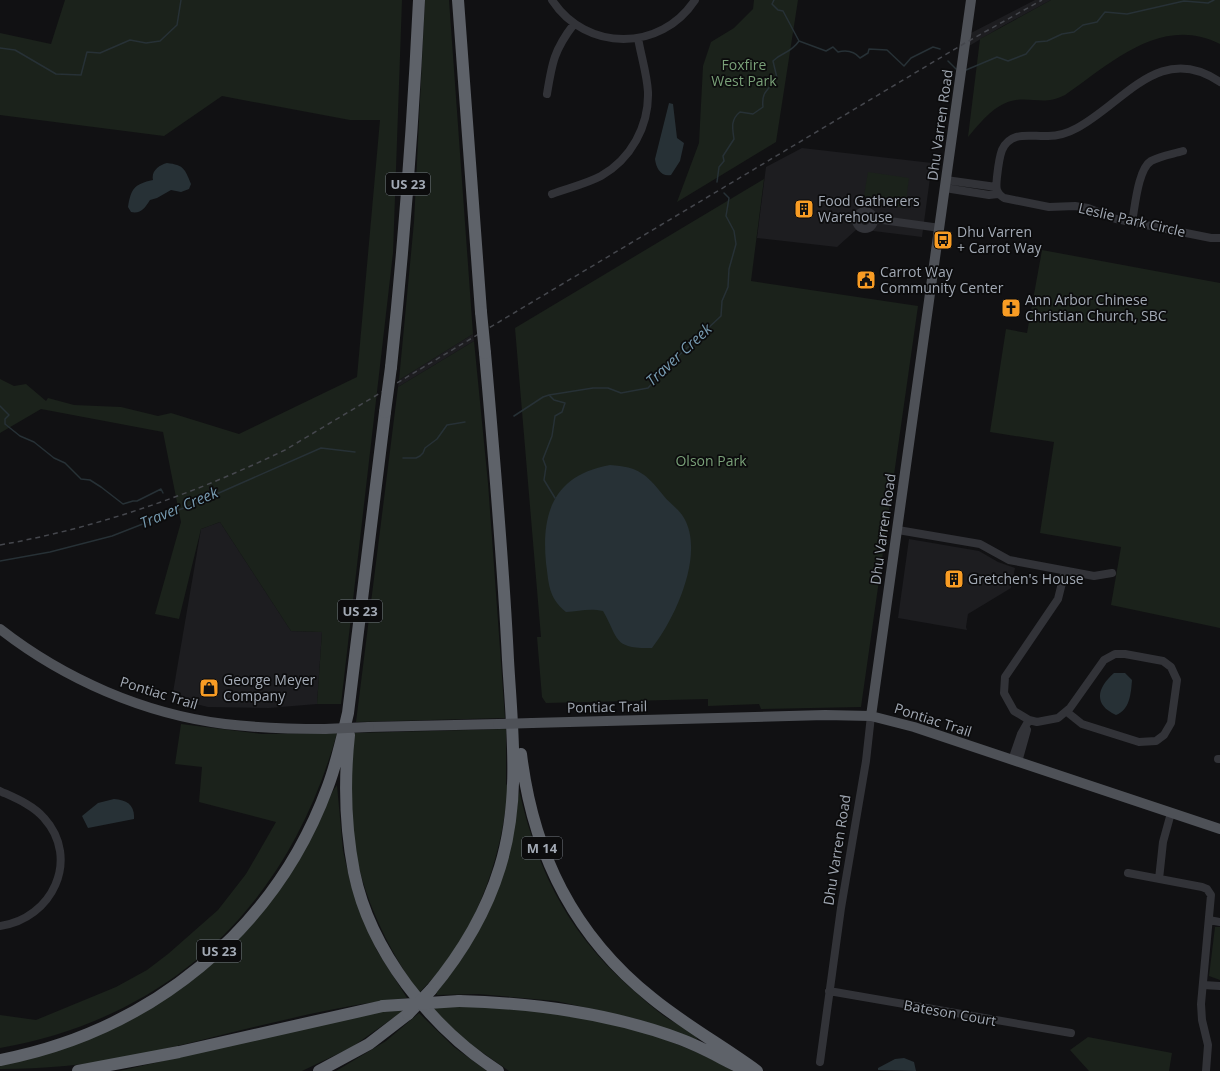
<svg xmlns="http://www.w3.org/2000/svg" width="1220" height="1071" font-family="'Open Sans',sans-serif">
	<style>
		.built { fill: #1d1d20 }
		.green { fill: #1b221b }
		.water { fill: #273136 }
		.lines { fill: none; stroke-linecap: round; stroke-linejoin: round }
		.stream { stroke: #273136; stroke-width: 1.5 }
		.minor { stroke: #323338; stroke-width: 8 }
		.major { stroke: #4e5157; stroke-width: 10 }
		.highway { stroke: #5e6269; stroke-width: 12 }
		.rail { stroke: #45474d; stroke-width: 1.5; stroke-dasharray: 5 4; stroke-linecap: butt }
		.major-bridge { stroke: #4e5157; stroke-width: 10 }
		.highway-bridge { stroke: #5e6269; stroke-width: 12 }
		.labels { text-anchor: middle; stroke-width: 3.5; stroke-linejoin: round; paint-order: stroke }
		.shield { fill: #0c0c0d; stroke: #757a82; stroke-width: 1 }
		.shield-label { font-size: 13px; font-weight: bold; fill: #a2a9b4 }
		.park-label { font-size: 14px; fill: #79a078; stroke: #0c0c0d }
		.street-label { font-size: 14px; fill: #a2a9b4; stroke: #0c0c0d }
		.poi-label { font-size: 14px; fill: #a2a9b4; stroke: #0c0c0d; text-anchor: start }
		.water-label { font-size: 15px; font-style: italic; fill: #779bb1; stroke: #0c0c0d }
	</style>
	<rect width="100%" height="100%" fill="#111113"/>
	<path class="built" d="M1035,0H1051L1001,27L969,46L971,33Z
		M802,148L932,163L922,237L857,229L837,247L757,238L766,167Z
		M473,334L474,341L398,387L399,380Z
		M220,522L291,631L322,632L317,704L269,708L208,707L172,698L201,529Z
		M909,539L979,551L998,562L1015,568L1011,588L968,614L966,627L967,630L898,618Z"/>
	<path class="green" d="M65,0H402L393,253L341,704H317L322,632L291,631L220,522L201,529L179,619L155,614L181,522L163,432L41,409L0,433V379L14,386L26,384L46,401L48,398L74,405L121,407L158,416L171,413L239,434L357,377L380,120H350L222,96L164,136L0,115V33L51,44Z
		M425,0H449L473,334L399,380L414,222Z
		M754,0H798L776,142L677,202L699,143L703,66L711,42L734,28L753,9Z
		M1051,0H1220V44C1161,14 1110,64 1065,95C1045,105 1036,98 1016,100C995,103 981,122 968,137L980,39Z
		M868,172L909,178L905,208L863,201Z
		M764,179L751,281L918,306L861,707L761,709L759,704L708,706V699L546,703L542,697L537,637H541L515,328Z
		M1042,250L1220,283V628L1111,605L1121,547L1040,533L1054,442L990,432L1006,329L1027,333Z
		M474,341L488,483L505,718L356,722L398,387Z
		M181,724L262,734L337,733C290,902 175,1017 0,1048V1015L36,1020L116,987L147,970L168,954L218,910L246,874L276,822L199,802L202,767L175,764Z
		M506,729V784L508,786C502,862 474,939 419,993C379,936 351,872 350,800C350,778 353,755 354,733Z
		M337,785L343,851L352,889L376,949L407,998C313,1008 222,1037 129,1057C87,1065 43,1069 0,1069V1065C123,1040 226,976 294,868C305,851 314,833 322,815C327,805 330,794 337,785Z
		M519,790C539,878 572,939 641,997C646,1002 667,1019 672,1021C679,1025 695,1033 698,1040L637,1019L556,1001L478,994L437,995L436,993C486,934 512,867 519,790Z
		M1215,927H1220V980L1209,976Z
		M467,1006C500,1009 534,1010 567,1015C618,1022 689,1044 733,1071H509L463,1039L431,1007Z
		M382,1011H403L352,1047L302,1071H119Z
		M419,1013L454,1047L487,1071H336L386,1041Z
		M1088,1037L1172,1053L1169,1071H1089L1070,1050Z"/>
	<path class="water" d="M669,103L673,104L677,138L684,143L680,161L671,175C661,177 656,168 655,159Z
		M167,163C184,165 185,169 191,184L189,189L181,192L171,190L157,198L150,200C145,208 141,214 131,212L128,207C131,189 134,184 153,180C151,171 159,165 167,163Z
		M610,465C639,467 646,474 663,495C669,503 679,509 684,518C705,554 675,619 652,648C613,649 619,639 603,611C590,608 579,611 566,612C548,597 549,584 546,563C541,511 555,475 610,465Z
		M1114,673H1125L1132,680C1131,693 1130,710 1116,715C1092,704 1098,687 1114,673Z
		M114,799C127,800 135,805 134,819L88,828L82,816L98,803Z
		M904,1058L914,1062L916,1071L878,1070V1068L895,1059Z"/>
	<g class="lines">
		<path class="stream" d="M774,0L772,4L778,10L783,11L799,41
			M0,48L15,50L56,74L81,75L87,52L100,53L130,40L146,43L160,41L177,25L181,0
			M948,61L956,69
			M966,70L997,57L1008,61L1026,54L1036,42L1047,41L1062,34L1074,32L1083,25L1097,22L1105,12L1127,14L1184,1L1208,3L1214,0
			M717,182L719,167L724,161L723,156L734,139C732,127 731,119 740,112L753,114L763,107C761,91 769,90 777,78L773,61C783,51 790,54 799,41L826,51L833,47L838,52C846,50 854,51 860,58L868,53L869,49L887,50L904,66L911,58L933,47L940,49
			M549,395L554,400L565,403L562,412L555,416L552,436L543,459L546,467L544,480L555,498
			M0,406L9,415L5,419V424L20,436L34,442L54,458L65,463L81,479L90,480L101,487L123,504L133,501H137L161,489L163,493
			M514,416L543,397L549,395L593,388H608L621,393L648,388L673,361L721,316L722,301L728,287L729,269L736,244L734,231L726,216L729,198L724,193
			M403,458H416L420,456L423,453L425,448L437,439L447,425L465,422
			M0,561L50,552L112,536L194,504L321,448L355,452"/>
		<path class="minor" d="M552,0C586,52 661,52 695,0
			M1220,82C1160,41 1124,103 1077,128C1068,133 1058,136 1048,136C1031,137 1011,130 1002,150C999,158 998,168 997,177C996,187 995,192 1004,198L1049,207L1075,206L1088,208L1116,219L1211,238H1220
			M547,94C552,63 554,50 574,24
			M946,180L996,187
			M945,188L989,195L998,194
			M552,194C568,188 586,184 601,176C631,159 649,126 648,92C647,74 641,56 638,38
			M856 220a9 9 0 1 1 18 0a9 9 0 1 1-18 0Z
			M875,219L940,228
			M1132,222C1135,207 1138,169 1151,161C1160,156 1173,154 1183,151
			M898,530L980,544L1009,560L1094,576L1112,573
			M1065,571L1058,599L1005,677L1004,693L1014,711L1029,720L1037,722L1058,718L1070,708L1104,660L1115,654H1125L1163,661L1171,667L1177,680L1171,723L1164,735L1156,741L1139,742L1082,724L1067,712
			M1218,759H1220
			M1012,760L1021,734L1029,720
			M1018,762L1027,730
			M0,791C15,798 33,805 44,818C81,859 52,919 0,926
			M1128,873L1202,887L1207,889L1211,895L1201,1004L1202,1020L1208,1045L1206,1071
			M1159,879L1163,842L1171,813
			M1209,920L1220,922
			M1203,985L1220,986
			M829,991L1071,1033
			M820,1062L841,908L866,761L871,716"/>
		<path class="major" d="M0,629C64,679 144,714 225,724C258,728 291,729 325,729
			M871,716L971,0
			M532,723L825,715L871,716L914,727L1220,829
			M369,727L498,724"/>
		<path class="highway" d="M458,0L481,312
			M391,367C404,245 413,123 419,0
			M349,735C344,781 345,826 354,872C370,951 431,1028 498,1071
			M521,754C533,853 573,935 652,998C685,1025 723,1046 757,1071
			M431,990C461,954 486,913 500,867C521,799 512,729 508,660C503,557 494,455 485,353
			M459,1001C533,1003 610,1013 680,1039C702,1047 722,1059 743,1069
			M0,1060C150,1031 275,931 328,786C337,762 342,738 348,713L385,412
			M78,1071L179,1052L383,1006
			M319,1071L369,1044L408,1014"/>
		<path class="rail" d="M0,545C100,527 194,494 285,450L965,43L1042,0"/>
		<path class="major-bridge" d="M498,724L532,723
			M325,729L369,727"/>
		<path class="highway-bridge" d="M481,312L485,353
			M385,412L391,367
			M383,1006L459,1001
			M408,1014L431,990"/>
	</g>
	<defs>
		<symbol id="building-square" viewBox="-11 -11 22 22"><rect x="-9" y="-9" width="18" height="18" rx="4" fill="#f89c24" stroke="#0c0c0d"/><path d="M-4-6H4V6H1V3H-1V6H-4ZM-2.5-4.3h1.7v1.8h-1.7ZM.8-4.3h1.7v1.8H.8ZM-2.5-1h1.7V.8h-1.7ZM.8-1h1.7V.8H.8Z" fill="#111"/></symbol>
		<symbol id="bus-square" viewBox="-11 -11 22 22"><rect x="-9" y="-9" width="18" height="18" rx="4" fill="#f89c24" stroke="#0c0c0d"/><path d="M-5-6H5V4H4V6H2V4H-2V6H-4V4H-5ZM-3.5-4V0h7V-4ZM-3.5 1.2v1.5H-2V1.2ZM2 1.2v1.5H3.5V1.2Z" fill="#111"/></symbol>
		<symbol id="civic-square" viewBox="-11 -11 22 22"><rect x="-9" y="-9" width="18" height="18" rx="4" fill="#f89c24" stroke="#0c0c0d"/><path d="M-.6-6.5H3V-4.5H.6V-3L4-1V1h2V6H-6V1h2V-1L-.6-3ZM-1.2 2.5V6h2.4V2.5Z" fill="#111"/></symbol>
		<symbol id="church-square" viewBox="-11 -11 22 22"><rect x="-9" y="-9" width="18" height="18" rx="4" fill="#f89c24" stroke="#0c0c0d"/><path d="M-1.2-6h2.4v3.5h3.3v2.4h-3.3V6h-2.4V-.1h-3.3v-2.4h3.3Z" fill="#111"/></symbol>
		<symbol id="shop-square" viewBox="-11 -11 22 22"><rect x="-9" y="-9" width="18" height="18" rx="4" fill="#f89c24" stroke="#0c0c0d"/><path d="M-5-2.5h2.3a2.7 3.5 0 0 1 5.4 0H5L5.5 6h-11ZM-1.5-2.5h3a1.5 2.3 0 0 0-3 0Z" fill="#111"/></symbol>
	</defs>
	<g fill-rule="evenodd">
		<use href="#building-square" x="793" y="198" width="22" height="22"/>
		<use href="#bus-square" x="932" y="229" width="22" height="22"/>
		<use href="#civic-square" x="855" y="269" width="22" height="22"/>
		<use href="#church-square" x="1000" y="297" width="22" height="22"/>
		<use href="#building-square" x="943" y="568" width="22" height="22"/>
		<use href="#shop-square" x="198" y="677" width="22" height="22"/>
	</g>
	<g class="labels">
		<g class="shield">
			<rect x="386" y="173" width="44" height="22" rx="3"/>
			<rect x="338" y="600" width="44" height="22" rx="3"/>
			<rect x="522" y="837" width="40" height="22" rx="3"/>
			<rect x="197" y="940" width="44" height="22" rx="3"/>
		</g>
		<g class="shield-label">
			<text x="408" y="189">US 23</text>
			<text x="360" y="616">US 23</text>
			<text x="542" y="853">M 14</text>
			<text x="219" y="956">US 23</text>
		</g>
		<g class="park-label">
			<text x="744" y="70">Foxfire<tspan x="744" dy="16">West Park</tspan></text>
			<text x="711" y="466">Olson Park</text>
		</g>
		<g class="street-label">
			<text transform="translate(940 125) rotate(-82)" y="5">Dhu Varren Road</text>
			<text transform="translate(1132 220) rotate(13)" y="5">Leslie Park Circle</text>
			<text transform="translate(883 529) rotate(-82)" y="5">Dhu Varren Road</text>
			<text transform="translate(159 693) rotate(17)" y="5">Pontiac Trail</text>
			<text transform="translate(607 707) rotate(-1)" y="5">Pontiac Trail</text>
			<text transform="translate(933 720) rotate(18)" y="5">Pontiac Trail</text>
			<text transform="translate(837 850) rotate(-81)" y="5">Dhu Varren Road</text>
			<text transform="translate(950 1013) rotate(10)" y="5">Bateson Court</text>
		</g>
		<g class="poi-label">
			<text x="818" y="206">Food Gatherers<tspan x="818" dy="16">Warehouse</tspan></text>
			<text x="957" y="237">Dhu Varren<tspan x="957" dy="16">+ Carrot Way</tspan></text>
			<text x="880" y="277">Carrot Way<tspan x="880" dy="16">Community Center</tspan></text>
			<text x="1025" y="305">Ann Arbor Chinese<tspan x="1025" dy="16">Christian Church, SBC</tspan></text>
			<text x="968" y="584">Gretchen's House</text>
			<text x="223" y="685">George Meyer<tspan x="223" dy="16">Company</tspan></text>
		</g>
		<g class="water-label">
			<text transform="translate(679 355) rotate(-43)" y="5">Traver Creek</text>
			<text transform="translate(179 508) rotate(-23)" y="5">Traver Creek</text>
		</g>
	</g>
</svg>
